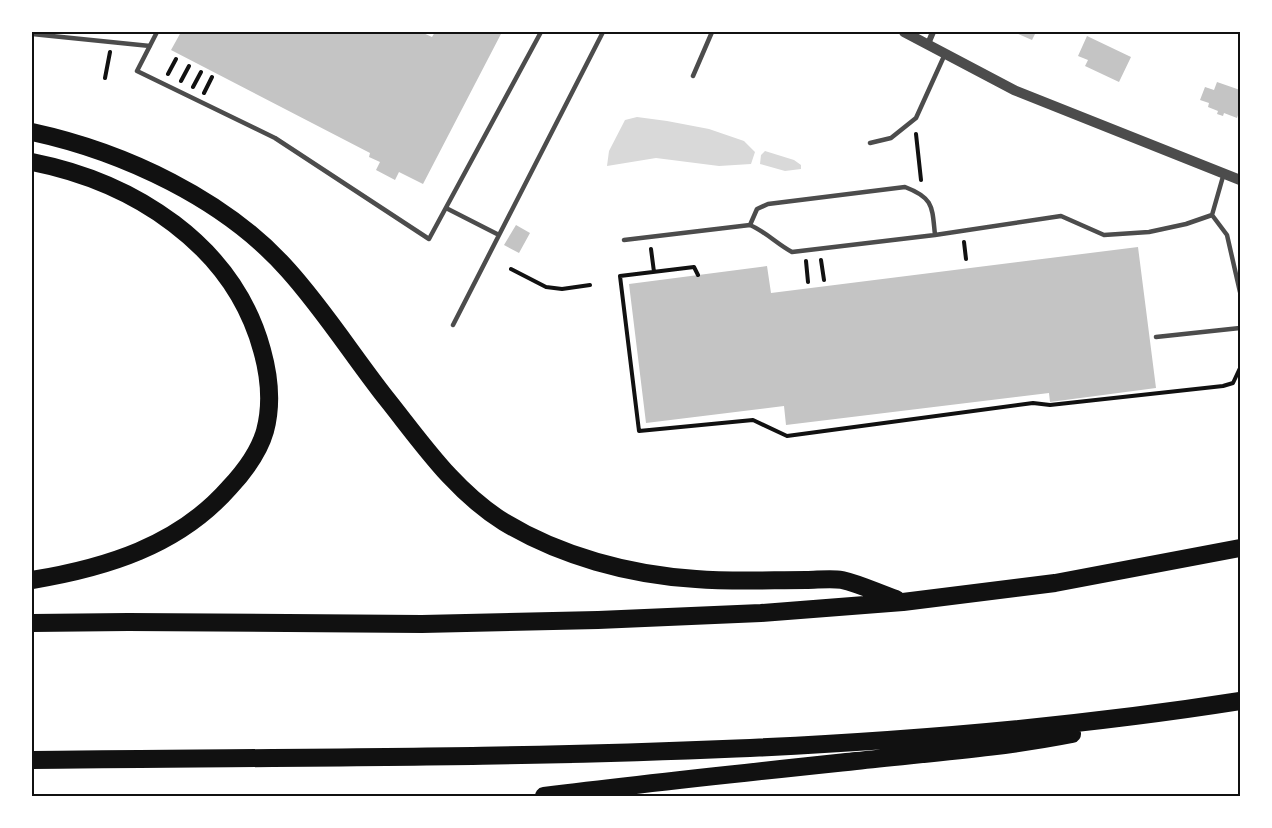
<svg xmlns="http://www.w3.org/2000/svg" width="1272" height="828" font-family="'DM Sans',sans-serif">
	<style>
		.water { fill: #d9d9d9 }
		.building { fill: #c4c4c4 }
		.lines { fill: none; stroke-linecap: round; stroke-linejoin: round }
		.path { stroke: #111; stroke-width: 4 }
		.service { stroke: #4c4c4c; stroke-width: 4.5 }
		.minor { stroke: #4c4c4c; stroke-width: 6 }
		.tertiary { stroke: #4c4c4c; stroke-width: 10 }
		.motorway { stroke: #111; stroke-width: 18 }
		.neatline { fill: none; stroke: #111; stroke-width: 2 }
	</style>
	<rect width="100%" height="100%" fill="#fff"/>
	<path class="water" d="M637,117L667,121L709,129L744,141L755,152L751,164L719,166L656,158L607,166L609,151L625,120Z
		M765,151L794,160L801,165V169L785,171L760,164L761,155Z"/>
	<path class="building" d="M181,32H362L366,34L372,32H421L432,37L435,32H502L423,184L399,172L395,180L376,170L380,162L369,157L370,153L171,50Z
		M1014,32H1036L1032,40Z
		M1087,36L1131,57L1119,82L1085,66L1088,60L1078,56Z
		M1217,82L1240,90V109L1237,118L1224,113L1223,116L1217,114L1218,111L1208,107L1209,103L1200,100L1205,87L1214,90Z
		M516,225L530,233L519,253L504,245Z
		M1138,247L1156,388L1050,402L1049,393L786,425L784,406L646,423L629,284L767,266L771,293Z"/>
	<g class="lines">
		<path class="path" d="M168,74L176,59
			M105,78L110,52
			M181,81L189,66
			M193,87L201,72
			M204,93L212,77
			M916,134L921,180
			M964,242L966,259
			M651,249L654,272
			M821,260L824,280
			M806,261L808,282
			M511,269L546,287L562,289L590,285
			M698,275L694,267L620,276L639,431L753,420L787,436L1033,403L1050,405L1223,386L1233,383L1240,368"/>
		<path class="service" d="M157,32L137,71L275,138L429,239L541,32
			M32,34L150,46
			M693,76L712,32
			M870,143L891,138L916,118L945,54
			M1224,173L1212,215L1227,235L1240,292
			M446,208L499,235
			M750,225L757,209L768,204L905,187C934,198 932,207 935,235
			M624,240L750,225C766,232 777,244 792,252L935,235L1061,216L1104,235L1149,232L1186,224L1212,215
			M453,325L603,32
			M1156,337L1240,328"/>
		<path class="minor" d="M928,44L933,32"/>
		<path class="tertiary" d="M904,32L1014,90L1240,180"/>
		<path class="motorway" d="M32,132C124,152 225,199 288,270C324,310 353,356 386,398C422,443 454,491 504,522C560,556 630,575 696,579C733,582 769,580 806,580C817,580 831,578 842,580C860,584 878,593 896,599
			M32,162C133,182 233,244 262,350C269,375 272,405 265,431C259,452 244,472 229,488C178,546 105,568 32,580
			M32,623L128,622L422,624L598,620L761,613L903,602L1055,583L1240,548
			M32,760C435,755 841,764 1240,701
			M544,796C647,783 752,772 856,761C928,753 1001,748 1072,734"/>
	</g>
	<rect width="1272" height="828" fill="none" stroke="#ffffff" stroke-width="66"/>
	<rect x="33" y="33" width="1206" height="762" class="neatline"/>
</svg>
